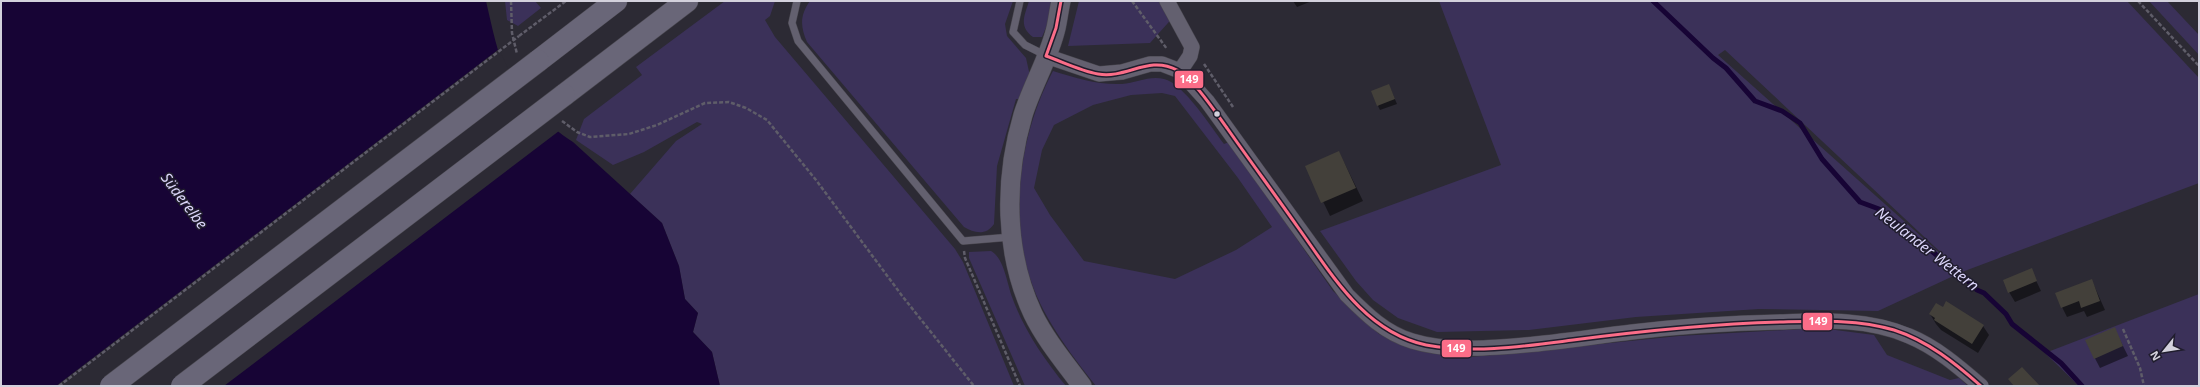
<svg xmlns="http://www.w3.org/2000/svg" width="2200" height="387" font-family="'Noto Sans',sans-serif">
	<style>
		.green { fill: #3b3159; fill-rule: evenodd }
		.water { fill: #170435 }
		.pier { fill: #2c2a34 }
		.shadow { fill: #0007 }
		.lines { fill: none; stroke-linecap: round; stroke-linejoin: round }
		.stream { stroke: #170435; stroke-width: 5 }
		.building { fill: #43403a }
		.service-casing { stroke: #48464e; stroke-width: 8 }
		.minor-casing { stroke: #48464e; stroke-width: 16 }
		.tertiary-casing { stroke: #48464e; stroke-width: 20 }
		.motorway-casing { stroke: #48464e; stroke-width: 23 }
		.path { stroke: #5f5d69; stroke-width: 2.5; stroke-dasharray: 4 2; stroke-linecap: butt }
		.service { stroke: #63606f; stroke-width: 7 }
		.minor { stroke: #63606f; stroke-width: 15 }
		.tertiary { stroke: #63606f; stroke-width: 19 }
		.motorway { stroke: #696678; stroke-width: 22 }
		.motorway-bridge-casing { stroke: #48464e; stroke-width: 23; stroke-linecap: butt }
		.path-bridge { stroke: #5f5d69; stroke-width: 2.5; stroke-dasharray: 4 2; stroke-linecap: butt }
		.motorway-bridge { stroke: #696678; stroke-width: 22 }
		.bus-1-casing { stroke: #201d2d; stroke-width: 6 }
		.bus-1 { stroke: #fb6d88; stroke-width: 3 }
		.bus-dot { fill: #d3d1dc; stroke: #201d2d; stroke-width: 1.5 }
		.labels { text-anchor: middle; stroke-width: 3; stroke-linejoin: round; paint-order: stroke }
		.water-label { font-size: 15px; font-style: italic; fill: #dbd5fa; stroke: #201d2d }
		.line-badge { stroke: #201d2d; stroke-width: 1.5 }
		.badge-label { font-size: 11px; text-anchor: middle; font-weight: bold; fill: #fff }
	</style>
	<rect width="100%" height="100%" fill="#2c2a34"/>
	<path class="green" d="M505,1H535L541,8L518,26L507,20Z
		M725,1H775L770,16L765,20L775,37L955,249L963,262L1014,386H720L712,352L693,332L698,313L685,299L679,266L662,223L630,194L676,141L702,124L697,122L644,152L613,165L576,140L584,119L642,75L636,67Z
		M810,1H1013L1005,24L1007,36L1026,58L1030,76L1020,99H1016L997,166L994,224C986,236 974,233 964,227L807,42C800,26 800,15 810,1Z
		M1029,1H1052L1047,25L1042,37H1033C1018,26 1025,15 1029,1Z
		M1079,1H1167L1176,14L1150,43L1068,46Z
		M1439,1H2127L2199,78V183L1962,272L1878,311L1759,309L1636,317L1529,330L1437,332L1398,318L1373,300L1356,281L1320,231L1501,165ZM1725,50L1951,262V263L1718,55Z
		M2149,1H2167L2199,35V55Z
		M1053,71C1076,78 1097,85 1122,84C1136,83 1150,75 1164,79C1183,83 1212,128 1224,144L1229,142L1333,291L1379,334L1421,351L1471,357L1679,336L1820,328L1874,335L1887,355L1950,380L1959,378L1968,386H1096C1069,352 1040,314 1028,272C1009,208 1022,129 1053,71ZM1162,93L1175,96L1238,178L1272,227L1236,250L1175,279L1084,261L1050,215L1034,188L1042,150L1054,125L1093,105L1131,95Z
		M991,251C1004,258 1007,283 1012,297C1024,330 1044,359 1066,386H1025L969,258V252Z
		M2199,294V386H2079L2045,353Z"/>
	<path class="water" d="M1,1H486C493,31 499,65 516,91C526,106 558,133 573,142L662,223L679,266L685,299L698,313L693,332L712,352L720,386H1Z"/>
	<path class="pier" d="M499,49L518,90L559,131L224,386H56Z"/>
	<path class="shadow" d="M1293,1H1312L1297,7Z
		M1391,90L1397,104L1380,110L1378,106Z
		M1339,152L1363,201L1330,216L1306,166Z
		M2031,270L2041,291L2015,302L2009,292Z
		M2092,281L2105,310L2087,317L2084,311L2067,317L2062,307Z
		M1943,308L1983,326L1989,335L1978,353L1941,330L1936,324L1930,314Z
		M2114,328L2128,356L2100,368L2086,341Z"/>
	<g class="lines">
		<path class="stream" d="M1653,1L1713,58L1726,68L1755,101L1782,111L1800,123L1822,159L1860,202L1879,209L1964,277L1977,290L1984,293L2006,314L2012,324L2061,363L2082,386"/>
	</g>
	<path class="building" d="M1389,84L1395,99L1377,106L1371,91Z
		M1339,151L1356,188L1321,203L1305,166Z
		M2032,268L2037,281L2008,293L2003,280Z
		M2092,279L2100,301L2081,308L2079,301L2061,308L2055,293Z
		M1946,301L1984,325L1972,344L1934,320L1935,318L1929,314L1936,303L1943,307Z
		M2115,327L2123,346L2094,359L2085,340Z
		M2022,367L2040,386H2014L2008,379Z"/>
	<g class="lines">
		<defs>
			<path id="service" d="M797,1L792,23L798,41L963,241L1011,237
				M1020,1L1013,32L1025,45L1045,55"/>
			<path id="minor" d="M1167,1L1192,47L1190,56L1180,71
				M1046,56L1099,74L1122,72L1150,64H1162L1180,71L1207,101L1347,295C1366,314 1385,333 1412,341C1448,352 1488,348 1525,345C1561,342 1597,336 1632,332C1682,326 1733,323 1783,322C1825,320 1870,319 1909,336C1936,347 1959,367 1981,386"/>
			<path id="tertiary" d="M1061,1C1059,10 1058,19 1056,28C1049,58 1032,86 1023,115C1004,179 1004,252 1033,314C1045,339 1065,363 1082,386"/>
			<path id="motorway" d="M538,61L616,1
				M564,95L687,1"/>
		</defs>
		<use href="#service" class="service-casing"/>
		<use href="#minor" class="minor-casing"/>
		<use href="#tertiary" class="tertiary-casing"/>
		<use href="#motorway" class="motorway-casing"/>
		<path class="path" d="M511,1L512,33L517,54
			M1132,1L1167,49
			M2138,1L2199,66
			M519,36L566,1
			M1204,64L1233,107
			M562,121L577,132L590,137L629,134L657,125L705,103L729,102L746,108L767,120L816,180L903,297L974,386
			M964,251L965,258L1020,386
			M2123,329L2140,368L2144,386"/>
		<use href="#service" class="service"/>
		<use href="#minor" class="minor"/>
		<use href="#tertiary" class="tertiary"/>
		<use href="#motorway" class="motorway"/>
		<defs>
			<path id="motorway-bridge" d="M111,386L538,61
				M182,386L564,95"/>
		</defs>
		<use href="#motorway-bridge" class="motorway-bridge-casing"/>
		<path class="path-bridge" d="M59,386L519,36"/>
		<use href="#motorway-bridge" class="motorway-bridge"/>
		<defs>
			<path id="bus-1" d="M1046,56C1063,62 1081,71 1098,74C1127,79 1148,55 1177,70C1193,78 1216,113 1227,128C1250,161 1274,193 1297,226C1331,273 1364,332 1426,345C1474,354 1526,346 1573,340C1642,331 1711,324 1780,322C1818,321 1857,319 1894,330C1928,341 1955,363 1981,386
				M1046,56L1056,28L1061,1"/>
		</defs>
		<use href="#bus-1" class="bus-1-casing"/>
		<use href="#bus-1" class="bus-1"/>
	</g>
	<circle class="bus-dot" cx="1217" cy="114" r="3.5"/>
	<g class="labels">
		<g class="water-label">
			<text transform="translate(184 201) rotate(53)" y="5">Süderelbe</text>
			<text transform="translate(1927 249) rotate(38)" y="5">Neulander Wettern</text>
		</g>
	</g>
	<g class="line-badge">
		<rect x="1174" y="70" width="30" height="19" rx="4" fill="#fb6d88"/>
		<rect x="1802" y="312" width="31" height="19" rx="4" fill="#fb6d88"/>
		<rect x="1441" y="339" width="31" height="19" rx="4" fill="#fb6d88"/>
	</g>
	<g class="badge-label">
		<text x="1189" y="83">149</text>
		<text x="1818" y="325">149</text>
		<text x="1456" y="352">149</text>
	</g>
	<rect width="2200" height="387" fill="none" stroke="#d3d1dc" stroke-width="4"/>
	<g transform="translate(2164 351) rotate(240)" stroke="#201d2d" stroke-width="3" paint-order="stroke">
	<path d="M0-3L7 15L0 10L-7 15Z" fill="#d3d1dc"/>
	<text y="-6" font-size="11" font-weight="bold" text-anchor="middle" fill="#d3d1dc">N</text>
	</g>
</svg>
